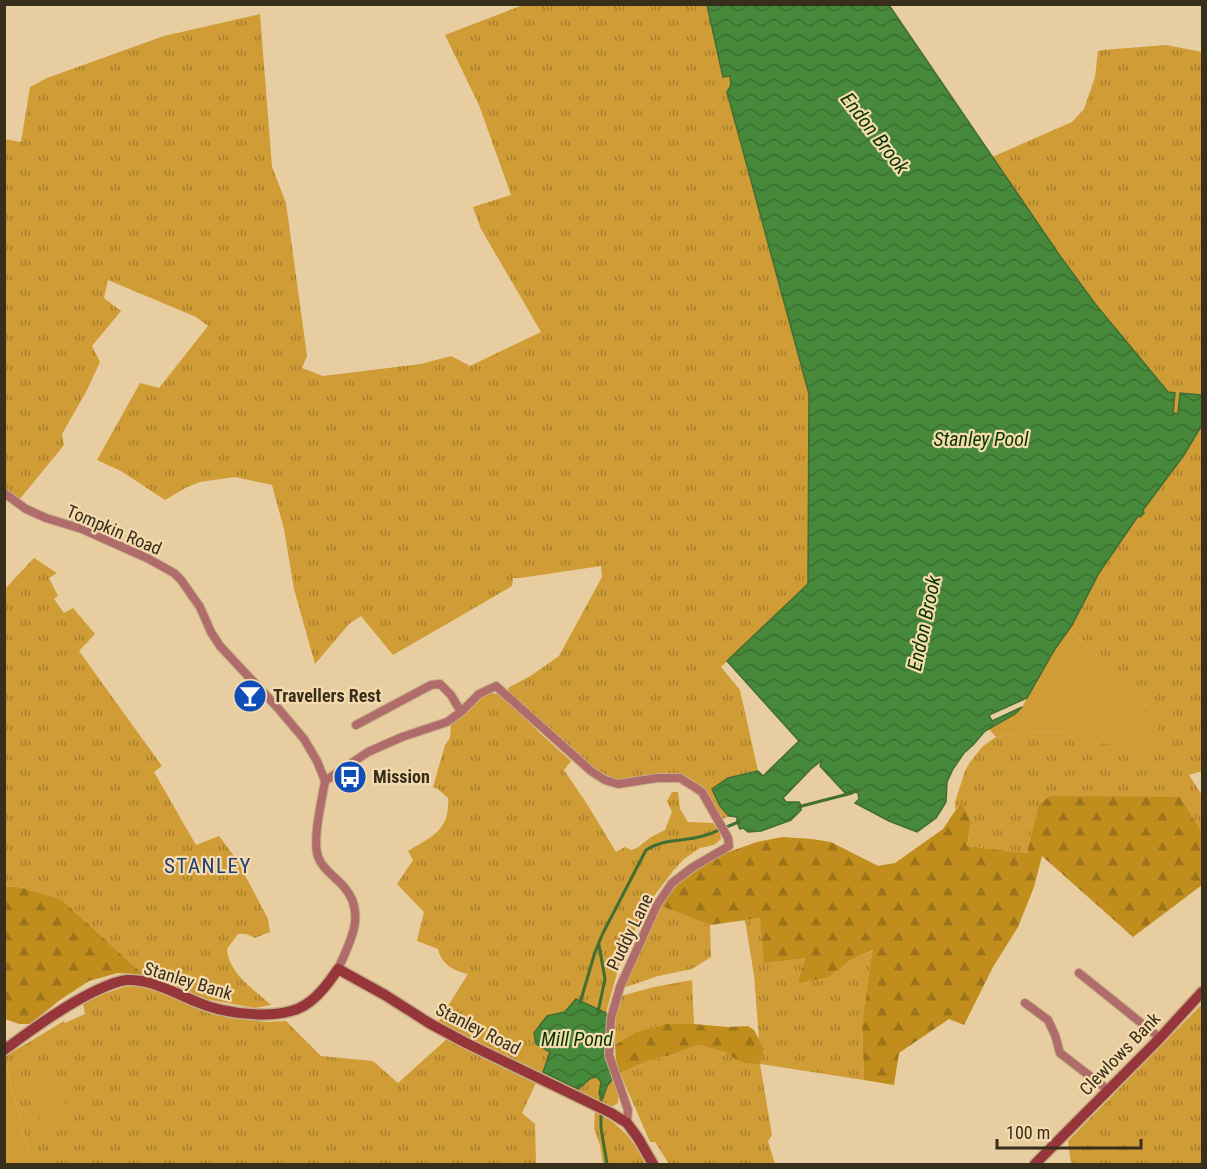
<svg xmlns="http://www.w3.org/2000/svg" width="1207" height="1169" font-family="'Roboto Condensed',sans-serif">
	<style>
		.grass { fill: url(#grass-tufts) }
		.forest { fill: url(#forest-firs) }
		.green { fill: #cf9c36 }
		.water { fill: url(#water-waves); stroke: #426e32; stroke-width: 1.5 }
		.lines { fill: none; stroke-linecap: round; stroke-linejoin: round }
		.stream { stroke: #426e32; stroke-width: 3 }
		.street-casing { stroke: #c4ad86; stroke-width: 10 }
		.secondary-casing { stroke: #c4ad86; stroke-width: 13 }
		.street { stroke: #af6c6a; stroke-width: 8 }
		.secondary { stroke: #97363a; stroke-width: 10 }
		.labels { text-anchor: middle; stroke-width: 4.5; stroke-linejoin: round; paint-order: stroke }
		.street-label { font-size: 18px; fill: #382e1c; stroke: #f4daad }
		.poi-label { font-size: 18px; font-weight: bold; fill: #382e1c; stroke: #f4daad; text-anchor: start }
		.water-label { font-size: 20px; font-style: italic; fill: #053600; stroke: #f4daad }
		.quarter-label { font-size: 21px; letter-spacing: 1.5px; fill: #1f3e74; stroke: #f4daad }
	</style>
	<defs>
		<pattern id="grass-tufts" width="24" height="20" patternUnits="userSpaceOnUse" patternTransform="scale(1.5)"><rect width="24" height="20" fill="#cf9c36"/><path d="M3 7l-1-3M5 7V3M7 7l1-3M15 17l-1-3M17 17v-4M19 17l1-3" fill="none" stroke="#a9802d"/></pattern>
		<pattern id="forest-firs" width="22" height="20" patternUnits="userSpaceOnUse" patternTransform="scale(1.5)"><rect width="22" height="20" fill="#c18e1e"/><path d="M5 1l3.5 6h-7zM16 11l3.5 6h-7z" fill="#9e741a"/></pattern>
		<pattern id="water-waves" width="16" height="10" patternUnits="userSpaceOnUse" patternTransform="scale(1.5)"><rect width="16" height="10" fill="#46893b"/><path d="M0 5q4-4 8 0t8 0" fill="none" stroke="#3b7031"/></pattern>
	</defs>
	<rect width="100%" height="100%" fill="#e7cda0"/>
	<path class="grass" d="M523,5H707L723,77L730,75L732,84L727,92L809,394L808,585L721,667L740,690L758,771L728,778L720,806L729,816L721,820L707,795L694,781L678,775L617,781L603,776L588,766L511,696L508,688L532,675L559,656L602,577L601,566L520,578H513L512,586L393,655L361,616L349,624L315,664L294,589L284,529L272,485L235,477L200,482L187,487L165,500L121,471L97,460L140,383L159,388L208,326L196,317L108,280L104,298L121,311L92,346L100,362L86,392L62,434L64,445L19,500L5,488L4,139L21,142L30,87L47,78L164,36L260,14L272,167L286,203L307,356L302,368L323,376L421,364L451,356L470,366L541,332L481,229L473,207L511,195L479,105L445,35Z
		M1166,45L1202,52V395L1180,393L1178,415L1173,414L1175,393L1168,392L1096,305L1060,256L992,157L1072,122L1084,109L1095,77L1098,51L1103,50Z
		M1202,425V771L1189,775L1202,795V832L1180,797L1038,806L1027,853L967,846L971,822L960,803L955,810V802L965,771L970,762L983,746L996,737L1021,733L1072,732L1099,743L1126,684L1069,629C1081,612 1088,591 1099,572C1130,521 1170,476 1202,425Z
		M34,558L57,573L49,578L58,596L54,599L64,613L73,608L95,634L79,651L162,766L154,772L196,845L219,836L237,860L268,919L270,932L255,938L246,934H238L227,949C229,974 254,989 271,1005L255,1008L195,997L173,984L144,975L61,899L19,887L5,886L4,590Z
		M489,693L498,694L510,704L541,734L571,761L564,770L587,804L616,852L625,847L631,850L637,848L651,837L665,830L672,812L667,801L672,792H678L680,809L688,822L713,823L720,832L721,839L714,845L700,848L684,859L673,871L645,908L620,962L606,1013L576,999L565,1012L547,1016L536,1044L591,1078L598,1077L601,1082L599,1094L603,1097L607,1086L614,1077L618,1094V1103L613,1106L604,1105L438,1022L468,974C454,971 441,964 438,949L417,941L424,912L397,884L413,860L408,851C432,836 450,831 448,798L438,789L433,787L445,745L450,738L451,725L483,696Z
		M661,906L710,925L711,957L692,969L658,976L623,988Z
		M760,918L805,958L797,984L829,977L851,960L874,950L862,1025L864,1080L760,1064L772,1135L768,1141L775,1164H669L655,1142H650L620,1073L648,1061L671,1055L698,1045L725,1052L733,1058L764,1048L759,1039L754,975L745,920Z
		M692,980L694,1024H665L635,1032L615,1045L616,1015L621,996L654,987Z
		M131,985L165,992L192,1006L225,1016L266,1022L286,1021L321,1056L373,1061L398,1083L449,1037L536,1083L522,1113L535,1124L536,1164H32L4,1057L64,1021L65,1023L85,1014L83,1004L100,995Z
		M1202,1004V1164H1071L1068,1141Z
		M595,1111C623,1127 631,1137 646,1164H603L600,1145L594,1129Z"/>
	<path class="forest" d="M1050,796L1180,797L1202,832V885L1133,937L1042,856L1034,887L1018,927L993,967L964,1025L949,1019L899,1053L894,1085L864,1080L862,1025L873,950L851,960L829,977L797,984L805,958L764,963L760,918L710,925L661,906L677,885L696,871L720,855L757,842L782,837L812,839L831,842L878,866L895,863L943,829L961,802L971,822L967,846L1027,853L1038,806Z
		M4,886L19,887L61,899L144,975L118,973L89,981L60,1000L30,1024H19L5,1019Z
		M665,1024H694L728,1027L748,1026L754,1030L764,1048L760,1064L746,1063L733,1058L725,1052L698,1045L671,1055L648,1061L620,1073L616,1063L615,1045L635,1032Z"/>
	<path class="green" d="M1069,629L1126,684L1173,752L1099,743L1072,732L1021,733L996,737L989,729L1015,714L1022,707L1055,649Z
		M5,1065H6L32,1164H5Z
		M52,1071L73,1124L46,1135L25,1082Z"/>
	<path class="water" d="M707,5H889L1060,256L1096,305L1168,392L1175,393L1173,413L1178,414L1180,393L1202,395V425L1184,455L1143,510L1144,513L1140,517L1138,516L1099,573L1072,625L1055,649L1027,698L989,715L992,721L1022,707L1015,714L985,731L973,745L964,753L953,769L947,782L946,802L936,818L917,832L889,821L855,803L859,799L858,793L853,791L849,792L847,795L820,766L822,760L811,769L783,798L786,802H799L801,805V810L791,820L761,831L748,832L743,828L740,829L737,822V817L729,816L720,806L712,789L728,778L758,771L763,776L799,741L727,661L808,584L809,394L727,92C732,86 731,83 730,76L723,77Z
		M576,999L606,1013L614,1077L607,1086L603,1098L599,1094L601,1082L597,1077L591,1078L578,1089L543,1072L550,1052L536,1044L534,1033L547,1016L565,1012Z"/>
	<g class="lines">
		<path class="stream" d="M798,807L852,793L858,790
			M580,1003L595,952L603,933L646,850C664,838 683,842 703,836C715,833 727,826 739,822
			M598,1012L605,979L599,945
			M601,1092V1128L607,1164"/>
		<defs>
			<path id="street" d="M4,493L26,509L46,518L82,529L147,558L174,573L181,580L200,607L211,632L220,646L277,707L304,739L317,761L325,781
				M356,725L431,685L440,684L451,695L461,712
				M325,781L368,752L402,737L447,722L461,712L479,694L496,686L591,771L605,780L618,784L657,778H680L702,792L728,838L729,846L693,867L672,883L657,905L620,987L611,1018L609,1055L628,1110L627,1123
				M325,781C322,801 311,842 319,859C324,871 336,877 344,887C367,913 350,942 338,969
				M1079,973L1160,1038
				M1025,1003L1048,1020L1055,1035L1060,1053L1108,1090"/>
			<path id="secondary" d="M4,1050C33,1029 61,1008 93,992C104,987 115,981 127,980C152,979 174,993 197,1002C224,1014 283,1022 308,1003C320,995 330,981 338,969L385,995L429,1023L466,1043L611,1113L627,1123L638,1138L653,1164
				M1035,1164L1160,1038L1202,992"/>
		</defs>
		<use href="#street" class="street-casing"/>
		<use href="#secondary" class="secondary-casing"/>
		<use href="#street" class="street"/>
		<use href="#secondary" class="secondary"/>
	</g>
	<defs>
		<symbol id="bar-disc" viewBox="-11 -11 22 22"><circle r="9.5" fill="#0f4db8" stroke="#f4daad"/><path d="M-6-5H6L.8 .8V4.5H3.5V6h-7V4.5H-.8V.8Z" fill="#fff"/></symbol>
		<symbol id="bus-disc" viewBox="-11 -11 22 22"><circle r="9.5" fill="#0f4db8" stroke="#f4daad"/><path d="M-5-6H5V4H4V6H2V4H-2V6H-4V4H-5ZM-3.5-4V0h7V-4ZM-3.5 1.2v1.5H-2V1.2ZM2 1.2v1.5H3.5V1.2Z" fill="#fff"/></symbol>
	</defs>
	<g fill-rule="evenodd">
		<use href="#bar-disc" x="231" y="677" width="38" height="38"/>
		<use href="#bus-disc" x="331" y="758" width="38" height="38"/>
	</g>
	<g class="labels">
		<g class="street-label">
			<text transform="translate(114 530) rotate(23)" y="6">Tompkin Road</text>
			<text transform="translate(630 932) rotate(-64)" y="6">Puddy Lane</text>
			<text transform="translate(188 981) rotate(17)" y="6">Stanley Bank</text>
			<text transform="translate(478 1029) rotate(27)" y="6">Stanley Road</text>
			<text transform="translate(1120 1054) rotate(-46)" y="6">Clewlows Bank</text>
		</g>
		<g class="poi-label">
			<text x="273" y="702">Travellers Rest</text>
			<text x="373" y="783">Mission</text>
		</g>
		<g class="water-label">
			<text transform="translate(875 133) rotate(52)" y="7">Endon Brook</text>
			<text x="981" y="446">Stanley Pool</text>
			<text transform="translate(924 623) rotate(-78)" y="7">Endon Brook</text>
			<text x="577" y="1046">Mill Pond</text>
		</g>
		<g class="quarter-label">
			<text x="208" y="873">STANLEY</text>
		</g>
	</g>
	<rect width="1207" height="1169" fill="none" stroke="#382e1c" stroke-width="12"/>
	<path d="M997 1139v9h144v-9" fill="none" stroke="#382e1c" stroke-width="3"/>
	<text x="1006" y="1139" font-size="18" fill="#382e1c" stroke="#f4daad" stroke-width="4.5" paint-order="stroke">100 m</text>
</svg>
